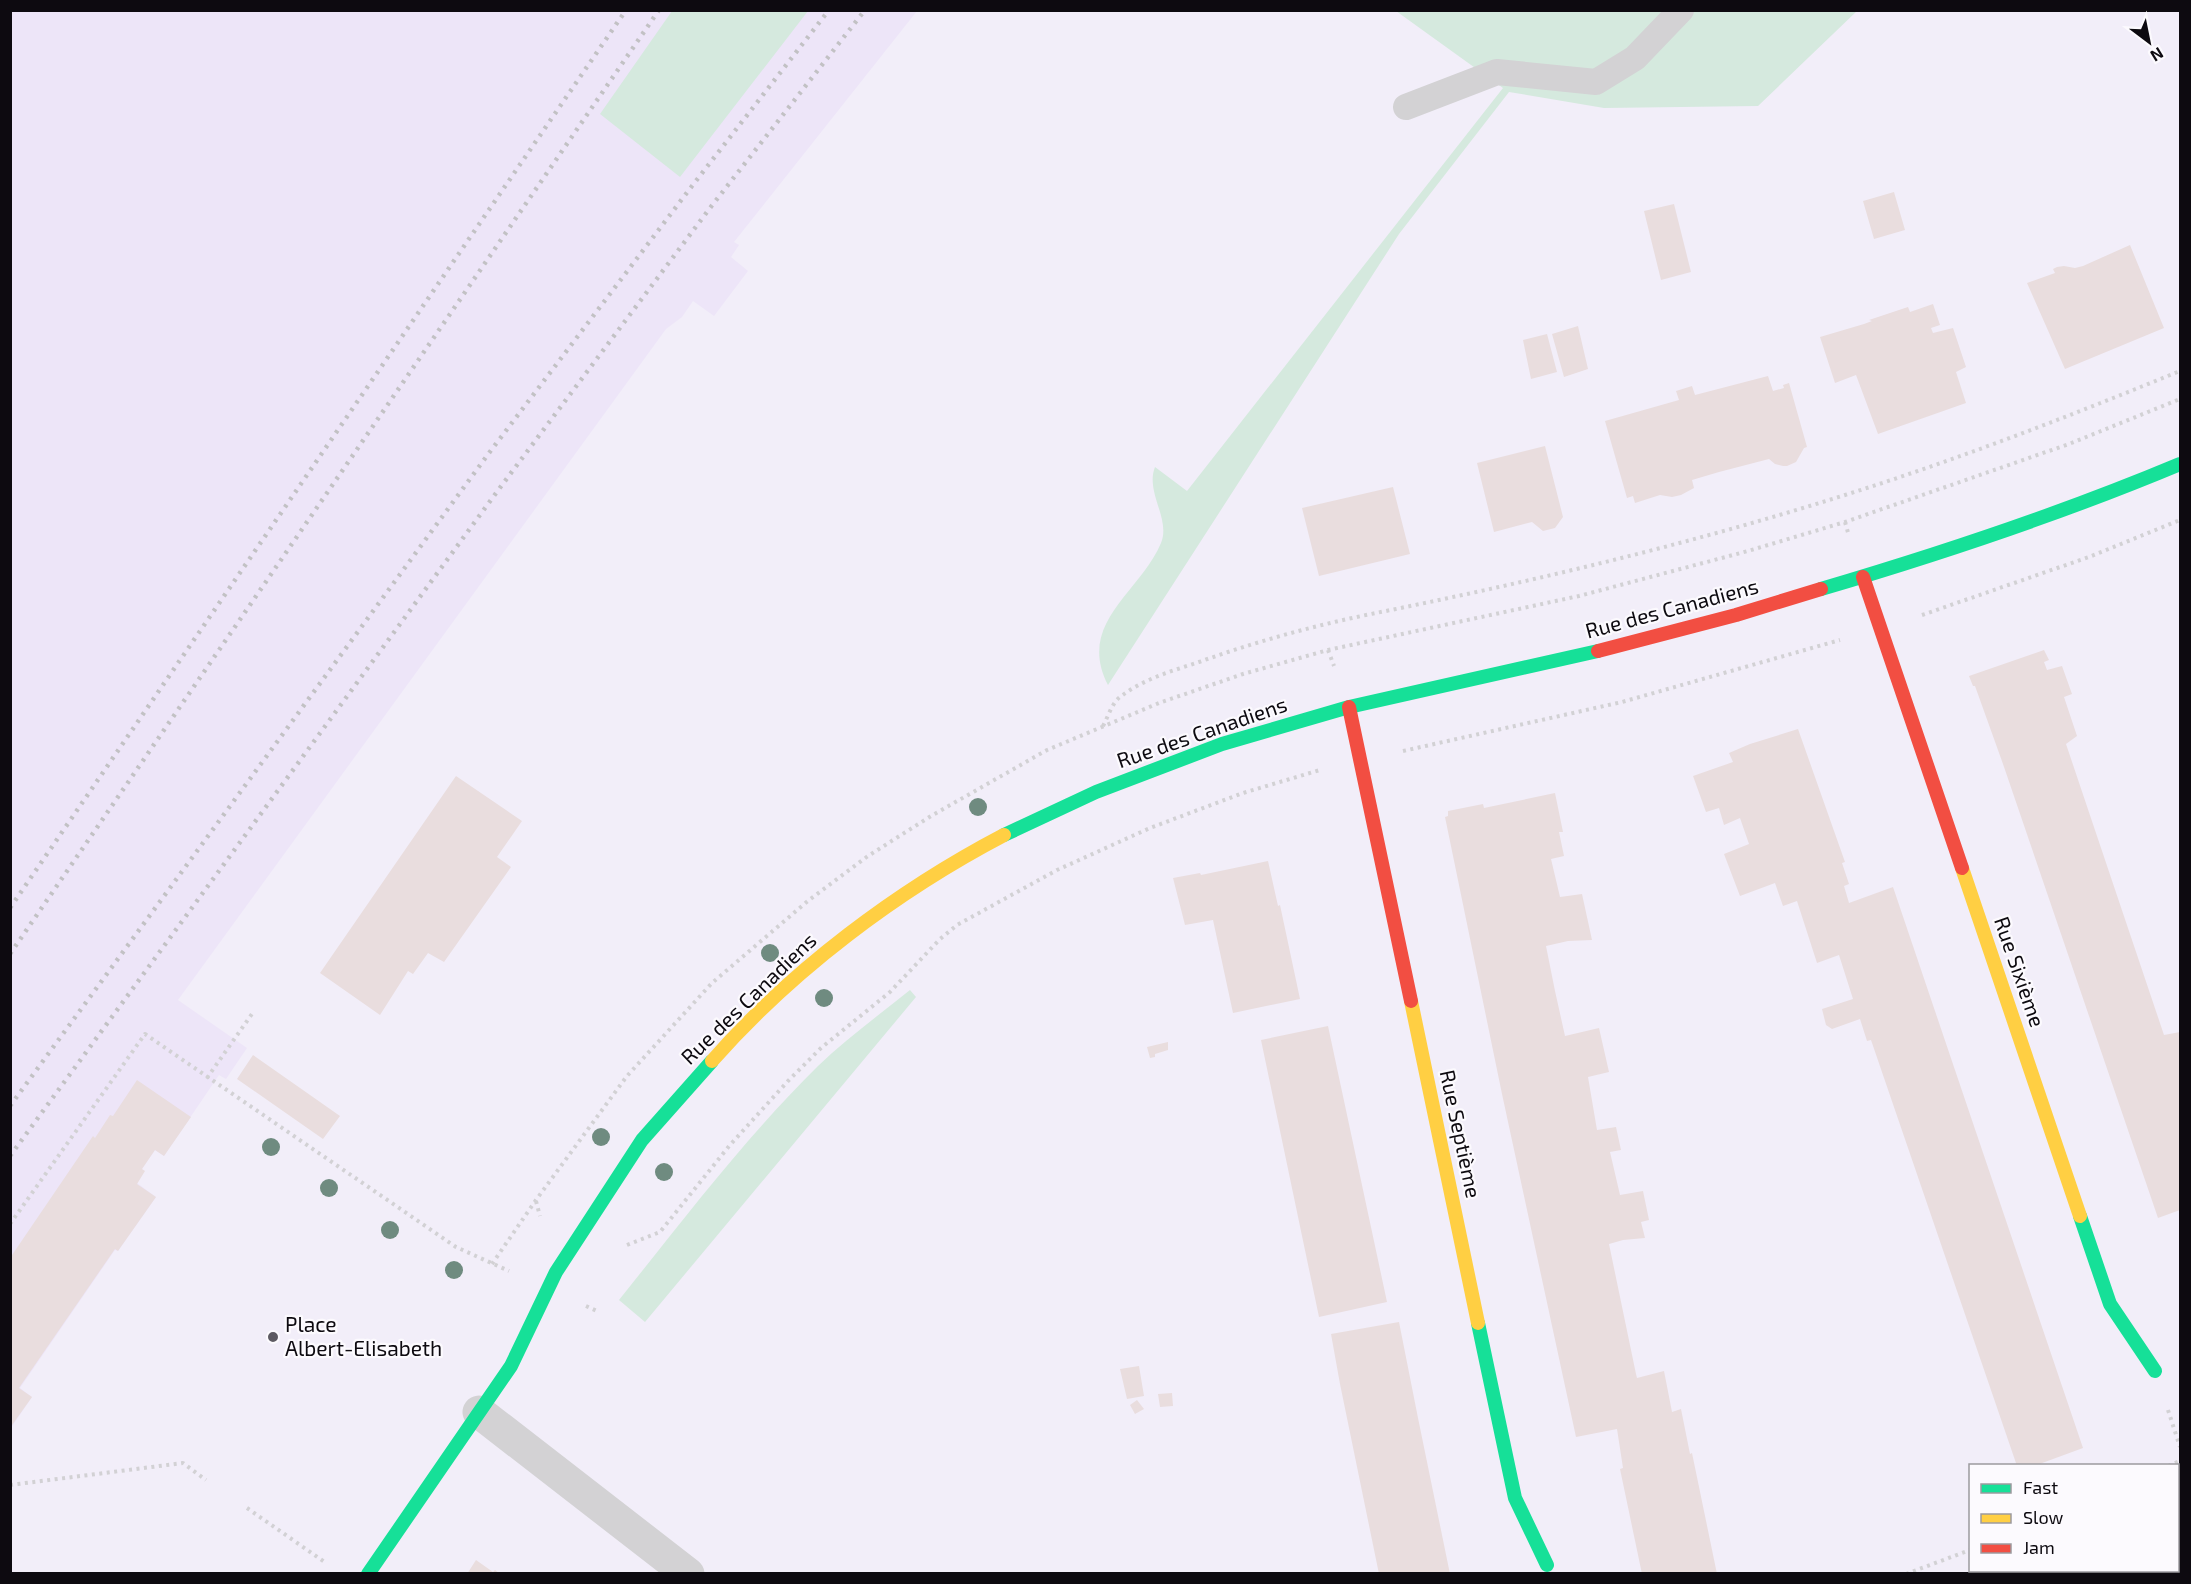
<svg xmlns="http://www.w3.org/2000/svg" width="2191" height="1584" font-family="'Exo 2',sans-serif">
	<style>
		.built { fill: #ede5f8 }
		.green { fill: #d5e9de }
		.building { fill: #e9ddde }
		.lines { fill: none; stroke-linecap: round; stroke-linejoin: round }
		.path { stroke: #d2d1d4; stroke-width: 4; stroke-dasharray: 3 4.5; stroke-linecap: butt }
		.lane { stroke: #d3d2d4; stroke-width: 26 }
		.street { stroke: #d3d2d4; stroke-width: 33 }
		.fast { stroke: #16e098; stroke-width: 14 }
		.slow { stroke: #ffcf43; stroke-width: 14 }
		.jam { stroke: #f24e42; stroke-width: 14 }
		.rail { stroke: #c2c1c4; stroke-width: 4.5; stroke-dasharray: 3 6; stroke-linecap: butt }
		.tree { fill: #6f8b80 }
		.poi-dot { fill: #5d5a62; stroke: #fcfafe; stroke-width: 2 }
		.labels { text-anchor: middle; stroke-width: 4.5; stroke-linejoin: round; paint-order: stroke }
		.street-label { font-size: 21px; fill: #0d0a10; stroke: #fcfafe }
		.poi-label { font-size: 21px; fill: #0d0a10; stroke: #fcfafe; text-anchor: start }
	</style>
	<rect width="100%" height="100%" fill="#f2eef9"/>
	<path class="built" d="M11,11H917L734,242L739,245L731,257L748,271L714,316L693,301L682,317L666,329L178,1000L247,1048L226,1079L219,1075L164,1156L155,1150L142,1169L137,1183L156,1197L118,1251L115,1250L20,1388L32,1397L11,1428Z
		M2180,1516V1573L2017,1574L2026,1570H2178V1517Z"/>
	<path class="green" d="M672,11H808L680,177L600,114Z
		M1396,11H1857L1758,106L1604,108L1509,92L1399,234L1108,685C1076,623 1140,593 1161,543C1171,519 1145,492 1155,467L1187,491L1503,88Z
		M910,990L916,997L645,1322L619,1300C683,1220 745,1138 818,1066C846,1039 879,1015 910,990Z"/>
	<path class="building" d="M1894,192L1905,230L1874,239L1863,201Z
		M1674,204L1691,272L1661,280L1644,211Z
		M2130,245L2164,328L2065,369L2027,283L2055,273L2053,269L2057,267L2064,266L2075,268L2083,266Z
		M1933,304L1940,325L1931,328L1933,333L1953,328L1966,367L1956,372L1966,403L1878,434L1856,375L1835,383L1820,337L1864,324L1872,321L1869,320L1908,307L1910,312Z
		M1578,326L1588,369L1564,377L1552,334Z
		M1547,334L1557,372L1531,379L1523,340Z
		M1768,376L1773,391L1784,388L1783,385L1789,383L1807,447L1804,448L1796,462L1787,466H1783L1775,464L1769,459L1719,472L1692,480L1694,488L1681,495L1672,497L1660,495L1635,503L1633,496L1627,498L1605,421L1679,400L1676,391L1692,386L1695,395Z
		M1545,446L1563,517L1555,528L1543,531L1532,522L1494,532L1477,463Z
		M1393,487L1410,554L1319,576L1302,508Z
		M2044,650L2049,660L2044,662L2047,670L2062,666L2072,694L2064,697L2077,736L2066,744L2164,1035L2180,1032V1210L2158,1218L2003,764L1975,686H1973L1969,676Z
		M1798,729L1845,862L1842,863L1849,884L1844,886L1849,903L1893,887L2083,1448L2034,1466H2017L1871,1040L1867,1041L1860,1019L1832,1029L1826,1025L1822,1009L1853,999L1839,955L1817,963L1797,901L1783,906L1775,883L1740,896L1724,854L1749,844L1740,818L1724,825L1719,808L1706,812L1693,776L1733,762L1729,753L1750,744Z
		M456,776L522,821L497,857L511,867L444,962L428,953L413,974L408,971L380,1015L320,973Z
		M1555,793L1563,832H1559L1564,856L1551,859L1560,897L1582,894L1592,940L1568,941L1546,946L1555,991L1565,1036L1599,1028L1609,1072L1588,1077L1597,1130L1616,1127L1621,1150L1610,1152L1620,1195L1643,1191L1649,1220L1641,1222L1645,1238L1623,1240L1609,1244L1636,1374L1637,1378L1664,1371L1672,1412L1681,1409L1690,1454L1692,1453L1717,1574H1642L1620,1469L1623,1468L1617,1429L1576,1437L1502,1094L1445,817L1448,816V811L1483,804L1484,808Z
		M1268,861L1278,906L1280,905L1300,999L1233,1013L1213,920L1185,925L1173,878L1200,873L1201,875Z
		M1328,1026L1387,1302L1319,1317L1261,1040Z
		M1168,1042V1050L1155,1054V1057L1150,1058L1147,1047Z
		M253,1055L340,1116L323,1139L237,1079Z
		M137,1080L191,1117L164,1156L155,1150L142,1169L145,1171L137,1184L156,1197L118,1251L115,1249L19,1388L32,1397L10,1428V1258L93,1136L95,1138L110,1115L113,1116Z
		M1399,1322L1418,1418L1450,1574H1379L1340,1384L1331,1334Z
		M1139,1366L1144,1396L1127,1399L1120,1369Z
		M1172,1393L1173,1406L1160,1407L1158,1394Z
		M1137,1400L1144,1409L1135,1414L1130,1405Z
		M476,1560L493,1572L495,1570L500,1574H467Z"/>
	<g class="lines">
		<path class="path" d="M1845,522L1849,536
			M1922,615L2089,557L2180,520
			M1328,650L1334,666
			M1103,726C1108,717 1112,703 1120,697C1143,679 1172,671 1199,662C1255,642 1312,626 1371,614C1531,582 1690,544 1845,495C1959,459 2070,416 2180,371
			M1403,751L1622,702L1840,640
			M207,1078L254,1011
			M536,1201L540,1216
			M10,1224L145,1034L456,1247L509,1271
			M627,1245L660,1232L730,1145L788,1081L821,1048L890,992L940,939L957,925L1057,870L1150,828L1243,793L1320,770
			M492,1264L536,1200L627,1076L712,983L809,900L868,856L931,816L1047,750L1159,703L1243,674L1328,650L1579,596L1748,551L1845,522L2069,444L2180,399
			M586,1306L597,1311
			M2168,1410L2180,1447
			M2168,1466L2180,1461
			M10,1485L183,1463L206,1480
			M247,1508L326,1563
			M1906,1574L1970,1550"/>
		<path class="lane" d="M1406,107L1497,72L1596,82L1635,58L1681,10"/>
		<path class="street" d="M479,1412L688,1574"/>
		<path class="fast" d="M1821,589C1943,553 2063,513 2180,464
			M1004,835L1096,792L1222,744L1349,707L1598,651
			M2080,1216L2110,1304L2155,1371
			M1478,1323L1515,1498L1547,1565
			M368,1574L511,1366L556,1272L642,1140L712,1061"/>
		<path class="slow" d="M1962,868L2080,1216
			M1411,1001L1478,1323
			M712,1061C792,970 897,891 1004,835"/>
		<path class="jam" d="M1863,577L1962,868
			M1598,651L1736,615L1821,589
			M1349,707L1411,1001"/>
		<path class="rail" d="M10,908L626,10
			M10,954L659,10
			M10,1106L489,453L692,186L829,10
			M10,1156L499,489L710,208L865,10"/>
	</g>
	<g class="tree">
		<circle cx="978" cy="807" r="9"/>
		<circle cx="770" cy="953" r="9"/>
		<circle cx="824" cy="998" r="9"/>
		<circle cx="601" cy="1137" r="9"/>
		<circle cx="271" cy="1147" r="9"/>
		<circle cx="664" cy="1172" r="9"/>
		<circle cx="329" cy="1188" r="9"/>
		<circle cx="390" cy="1230" r="9"/>
		<circle cx="454" cy="1270" r="9"/>
	</g>
	<circle class="poi-dot" cx="273" cy="1337" r="6"/>
	<g class="labels">
		<g class="street-label">
			<text transform="translate(1672 609) rotate(-15)" y="7">Rue des Canadiens</text>
			<text transform="translate(1202 733) rotate(-19)" y="7">Rue des Canadiens</text>
			<text transform="translate(2019 972) rotate(71)" y="7">Rue Sixième</text>
			<text transform="translate(749 999) rotate(-44)" y="7">Rue des Canadiens</text>
			<text transform="translate(1460 1134) rotate(78)" y="7">Rue Septième</text>
		</g>
		<g class="poi-label">
			<text x="285" y="1332">Place<tspan x="285" dy="24">Albert-Elisabeth</tspan></text>
		</g>
	</g>
	<rect width="2191" height="1584" fill="none" stroke="#0d0a10" stroke-width="24"/>
	<rect x="1969" y="1464" width="210" height="108" fill="#fcfafe" stroke="#9c9a9f" stroke-width="1.5"/>
	<rect x="1981" y="1484" width="30" height="9" fill="#16e098" stroke="#9c9a9f" stroke-width="1.5"/>
	<text x="2023" y="1494" font-size="18" fill="#0d0a10">Fast</text>
	<rect x="1981" y="1514" width="30" height="9" fill="#ffcf43" stroke="#9c9a9f" stroke-width="1.5"/>
	<text x="2023" y="1524" font-size="18" fill="#0d0a10">Slow</text>
	<rect x="1981" y="1544" width="30" height="9" fill="#f24e42" stroke="#9c9a9f" stroke-width="1.5"/>
	<text x="2023" y="1554" font-size="18" fill="#0d0a10">Jam</text>
	<g transform="translate(2149 42) rotate(148)" stroke="#fcfafe" stroke-width="4.5" paint-order="stroke">
	<path d="M0-4.5L10 22L0 15L-10 22Z" fill="#0d0a10"/>
	<text y="-9" font-size="16" font-weight="bold" text-anchor="middle" fill="#0d0a10">N</text>
	</g>
</svg>
